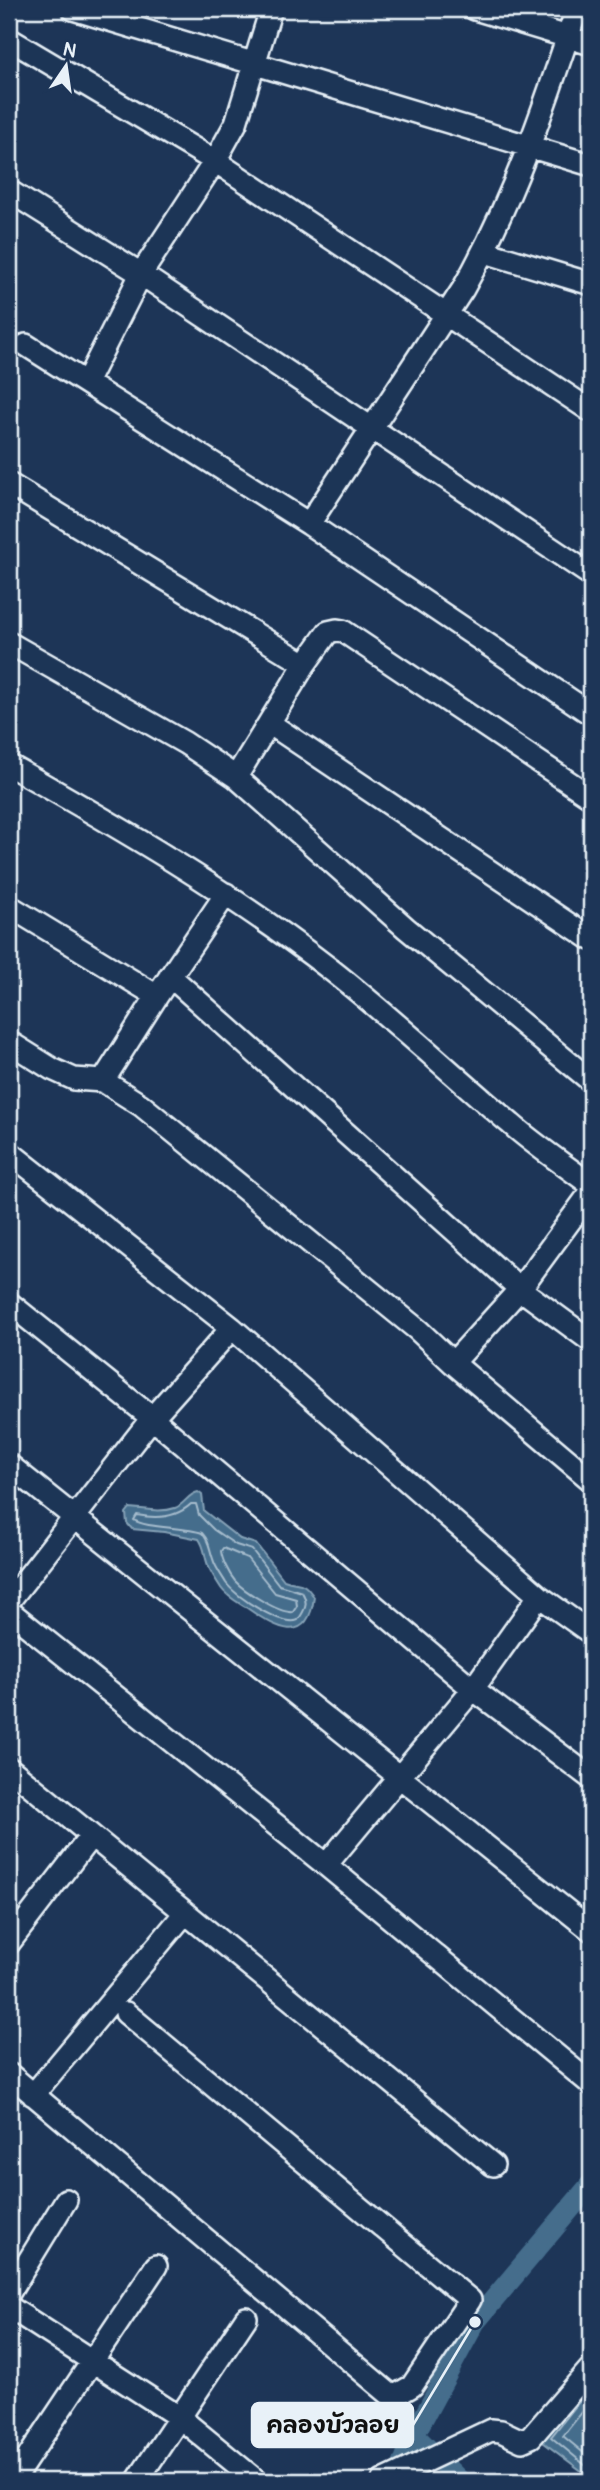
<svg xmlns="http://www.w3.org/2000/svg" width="600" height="2490" font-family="Pangolin,'Playpen Sans Thai',sans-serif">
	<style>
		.water { fill: #446d8c; stroke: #86a2b7; stroke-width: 2 }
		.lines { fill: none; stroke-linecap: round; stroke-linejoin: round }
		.shore { stroke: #a6bccd; stroke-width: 2 }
		.canal { stroke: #446d8c; stroke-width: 21 }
		.minor-casing { stroke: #e8f1f8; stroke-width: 26 }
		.minor { stroke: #1d3557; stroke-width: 21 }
		.leader { fill: none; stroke: #e8f1f8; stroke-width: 2.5 }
		.callout-dot { fill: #e8f1f8; stroke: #1d3557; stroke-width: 2.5 }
		.callout { fill: #e8f1f8; stroke: #e8f1f8; stroke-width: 2.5 }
		.callout-label { font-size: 23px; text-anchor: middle; font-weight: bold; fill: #111 }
	</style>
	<rect width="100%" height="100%" fill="#1d3557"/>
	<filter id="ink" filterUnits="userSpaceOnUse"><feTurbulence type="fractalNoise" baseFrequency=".0143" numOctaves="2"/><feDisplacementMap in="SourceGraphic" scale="14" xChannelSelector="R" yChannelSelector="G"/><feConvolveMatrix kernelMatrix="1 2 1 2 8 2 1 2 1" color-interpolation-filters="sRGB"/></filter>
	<g filter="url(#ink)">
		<path class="water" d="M198,1492L202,1495L204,1511L240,1539L256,1544L284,1580C301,1586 302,1579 314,1597C308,1647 275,1628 247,1608C239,1603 227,1597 221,1588C216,1580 208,1569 206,1559C204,1551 204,1546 199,1539L164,1532L132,1529L127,1523L126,1513L130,1508C145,1509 161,1513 175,1508C184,1505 188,1494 198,1492Z
			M591,2376V2478L539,2439Z"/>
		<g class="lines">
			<path class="shore" d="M191,1504H196L199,1515L214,1530L236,1545L252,1550L279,1585L302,1592C309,1603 305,1610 298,1620C282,1627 236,1597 226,1583C222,1576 215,1567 213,1559C209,1548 210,1542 202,1533C185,1527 144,1528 134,1520L137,1515C157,1519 176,1518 191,1504Z
				M223,1548L247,1558L275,1593L296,1599L297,1606L293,1612C280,1614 244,1591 235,1581C229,1574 222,1560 221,1551Z
				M591,2387L551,2437L591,2470
				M591,2401L563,2436L591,2459"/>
			<path class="canal" d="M414,2435L460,2481
				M397,2481L414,2435L475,2322L591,2184"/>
			<defs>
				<path id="minor" d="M73,9L591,165
					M475,9L591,44
					M9,39L215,161L591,411
					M9,191L141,274L591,575
					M485,252L591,284
					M26,345L309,524L591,714
					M86,383L141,274L215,161L236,123L271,9
					M9,484L305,664
					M309,524L463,289C513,201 545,105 577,9
					M9,643L185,743L236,777L406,928L591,1081
					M269,723L591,939
					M9,765C119,827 229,891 330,969C393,1018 450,1073 511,1124C536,1146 565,1165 591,1185
					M236,777L305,664L328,632L337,630L343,631L591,797
					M9,906L157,996
					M170,976L520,1289L591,1341
					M9,1042L52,1069L74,1079L103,1081L141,1105L418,1330L453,1363L591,1480
					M103,1081L157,996L226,894
					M9,1152L232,1328L539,1596L591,1633
					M9,1303L152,1418L473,1689L591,1778
					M453,1363L520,1289L591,1192
					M9,1465L591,1930
					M9,1601L152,1418L232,1328
					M9,1611L326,1865L591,2084
					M9,1768L493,2165
					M326,1865L473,1689L539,1596
					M9,1943L91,1836
					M9,2074L393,2397L412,2386L470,2300L126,2013
					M33,2095L185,1913
					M9,2293L66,2200
					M9,2307L179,2417L257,2481
					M17,2474L156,2266
					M137,2481L246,2318
					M383,2481L491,2430L501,2431L522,2441L531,2437L591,2368"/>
			</defs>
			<use href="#minor" class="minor-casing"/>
			<use href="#minor" class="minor"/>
		</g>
	</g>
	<path class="leader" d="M475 2322L413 2425"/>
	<circle class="callout-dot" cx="475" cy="2322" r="7"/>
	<rect class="callout" x="252" y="2403" width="161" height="44" rx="7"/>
	<g class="callout-label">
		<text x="333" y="2433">คลองบัวลอย</text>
	</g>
	<rect width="600" height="2490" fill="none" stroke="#1d3557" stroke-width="35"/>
	<rect x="18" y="18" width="565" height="2455" fill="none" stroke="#e8f1f8" stroke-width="2.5" filter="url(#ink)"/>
	<g transform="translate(66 66) rotate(13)" stroke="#1d3557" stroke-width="5" paint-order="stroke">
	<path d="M0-5L12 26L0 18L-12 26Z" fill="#e8f1f8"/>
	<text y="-10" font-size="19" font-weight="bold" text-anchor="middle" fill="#e8f1f8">N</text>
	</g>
</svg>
